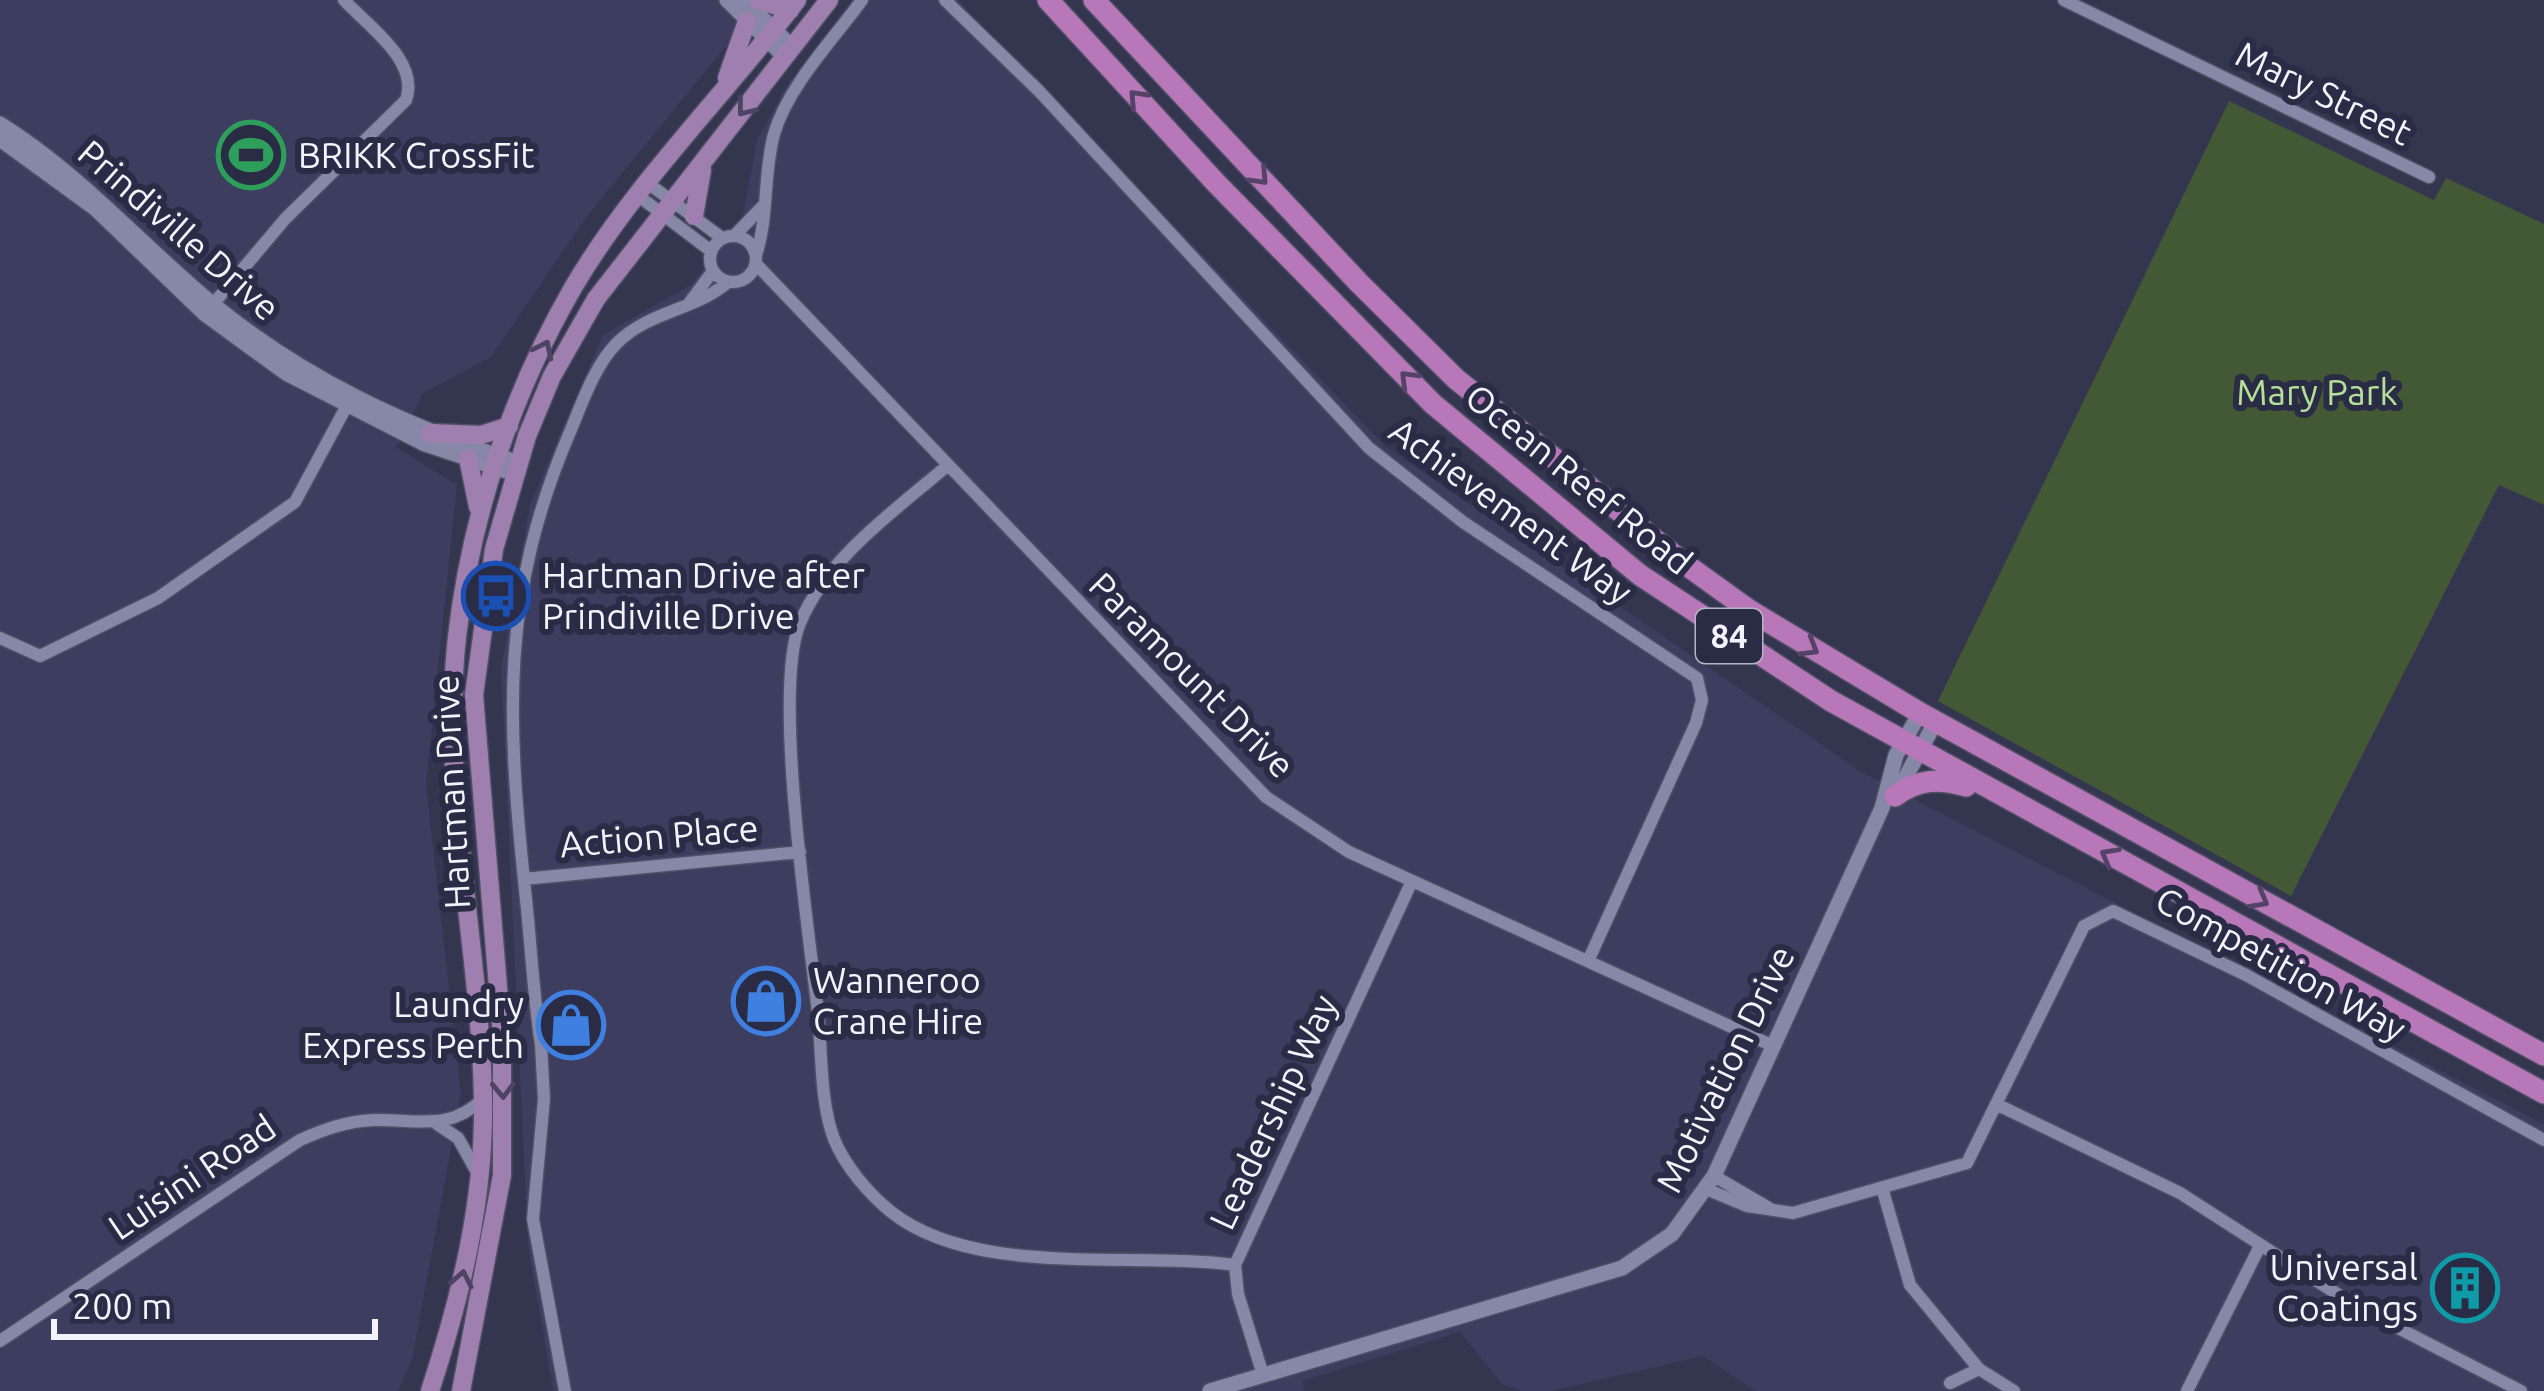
<svg xmlns="http://www.w3.org/2000/svg" width="2544" height="1391" font-family="Ubuntu,sans-serif">
	<style>
		.built { fill: #3d3d5f }
		.green { fill: #435935 }
		.lines { fill: none; stroke-linecap: round; stroke-linejoin: round }
		.minor-casing { stroke: #4f5064; stroke-width: 15 }
		.tertiary-casing { stroke: #4f5064; stroke-width: 18 }
		.secondary-casing { stroke: #4f5064; stroke-width: 21 }
		.primary-casing { stroke: #4f5064; stroke-width: 24 }
		.minor { stroke: #8788a7; stroke-width: 12 }
		.tertiary { stroke: #8788a7; stroke-width: 15 }
		.secondary { stroke: #9f7faf; stroke-width: 18 }
		.primary { stroke: #b777b8; stroke-width: 21 }
		.oneway { stroke: #544267 }
		.oneway2 { stroke: #4d4464 }
		.labels { text-anchor: middle; stroke-width: 12; stroke-linejoin: round; paint-order: stroke }
		.shield { fill: #2a2b44; stroke: #b6b7c6; stroke-width: 3 }
		.shield-label { font-size: 33px; font-weight: bold; fill: #f2f3fe }
		.street-label { font-size: 36px; fill: #f2f3fe; stroke: #2a2b44 }
		.poi-label { font-size: 36px; fill: #f2f3fe; stroke: #2a2b44; text-anchor: start }
		.park-label { font-size: 36px; fill: #b4e099; stroke: #2a2b44 }
	</style>
	<rect width="100%" height="100%" fill="#34354f"/>
	<path class="built" d="M0,0H764L587,216L491,357L423,393L396,447L457,485L426,785L461,1094L412,1360L398,1391H0Z
		M852,0H958L1385,446L1863,773L2544,1124V1391H1755L1703,1356L1551,1391H1523L1502,1384L1460,1332L1302,1381L1304,1391H553L528,1245L501,669L530,504L603,335L691,285L742,219L757,140L788,84Z"/>
	<path class="green" d="M2229,101L2434,200L2446,178L2544,224V505L2499,485L2291,896L1938,701Z"/>
	<g class="lines">
		<defs>
			<path id="minor" d="M945,0L1039,91L1369,448L1463,522L1697,678L1702,700L1696,723L1589,959
				M2064,0L2429,177
				M649,184L722,238
				M640,197L711,251
				M710 259a23 23 0 1 1 46 0a23 23 0 1 1-46 0Z
				M734,236L765,204
				M756,255C769,215 763,175 774,134C788,86 833,40 862,0
				M756,264L1266,797L1349,852L1771,1045
				M690,302L713,271
				M209,309L285,219L406,100C420,61 368,26 344,0
				M948,465C895,511 828,556 800,623C772,690 809,931 818,1013C822,1053 820,1102 834,1139C845,1166 868,1193 890,1211C974,1279 1132,1251 1235,1265
				M0,638L40,656L158,598L295,502L351,398
				M524,879L800,852
				M1998,1105L2180,1193L2359,1308L2521,1391
				M437,1124L458,1138L477,1172
				M1714,1176L1769,1208
				M1706,1189L1747,1206L1793,1213L1967,1163L2084,926L2113,911L2246,975L2544,1140
				M1883,1191L1910,1285L1979,1369L2014,1391
				M0,1341L300,1140C325,1129 347,1121 374,1120C418,1119 448,1132 483,1099
				M1263,1375L1238,1294L1235,1265L1412,881
				M1950,1383L1979,1369
				M565,1391L533,1219L544,1099L541,1045C533,994 531,942 525,890C507,718 500,595 570,432C582,403 595,365 617,343C649,311 696,310 728,282
				M2187,1391L2260,1246"/>
			<path id="tertiary" d="M727,0L785,57
				M744,0L792,47
				M0,124C80,174 139,243 210,302C302,378 406,427 519,463
				M0,139L96,209L205,314L286,373L425,444L515,474
				M1897,793L1936,721
				M1210,1391L1622,1268L1672,1234L1714,1176L1882,808L1896,755L1920,713"/>
			<path id="secondary" d="M758,0L790,10
				M727,78L747,21
				M694,216L702,170
				M430,433L481,435L509,426
				M468,458L478,507
				M430,1391C461,1296 485,1199 483,1098C480,945 440,790 457,637C471,514 512,393 574,286C635,183 725,95 797,0
				M461,1391L502,1175V1036L474,695L494,549L527,436L552,376L596,299L829,0"/>
			<path id="primary" d="M1048,0L1216,183L1433,404L1640,575L1831,701L2544,1093
				M1094,0L1359,283L1456,379L1685,564L1749,610L1920,713L2544,1055
				M1895,796C1918,779 1939,778 1966,786"/>
		</defs>
		<use href="#minor" class="minor-casing"/>
		<use href="#tertiary" class="tertiary-casing"/>
		<use href="#secondary" class="secondary-casing"/>
		<use href="#primary" class="primary-casing"/>
		<use href="#minor" class="minor"/>
		<use href="#tertiary" class="tertiary"/>
		<use href="#secondary" class="secondary"/>
		<use href="#primary" class="primary"/>
	</g>
	<defs><path id="oneway-chevron" d="M-2-3.5L2.5 0L-2 3.5" fill="none" stroke-width="1.6" stroke-linecap="round" stroke-linejoin="round" transform="scale(3)"/></defs>
	<g class="oneway">
		<use href="#oneway-chevron" transform="translate(1137 98) rotate(-133)"/>
		<use href="#oneway-chevron" transform="translate(1260 177) rotate(47)"/>
		<use href="#oneway-chevron" transform="translate(1408 379) rotate(-135)"/>
		<use href="#oneway-chevron" transform="translate(1810 648) rotate(31)"/>
		<use href="#oneway-chevron" transform="translate(2109 856) rotate(-151)"/>
		<use href="#oneway-chevron" transform="translate(2260 900) rotate(29)"/>
	</g>
	<g class="oneway2">
		<use href="#oneway-chevron" transform="translate(745 108) rotate(128)"/>
		<use href="#oneway-chevron" transform="translate(544 349) rotate(-64)"/>
		<use href="#oneway-chevron" transform="translate(503 1090) rotate(89)"/>
		<use href="#oneway-chevron" transform="translate(462 1279) rotate(-79)"/>
	</g>
	<defs>
		<symbol id="stadium-ring" viewBox="-11 -11 22 22"><circle r="9.5" fill="#2a2b44" stroke="#2e9e5b" stroke-width="1.5"/><path d="M0-5a6.5 5 0 1 0 0 10a6.5 5 0 1 0 0-10ZM-3.5-1.8h7v3.6h-7Z" fill="#2e9e5b"/></symbol>
		<symbol id="bus-ring" viewBox="-11 -11 22 22"><circle r="9.5" fill="#2a2b44" stroke="#1a4fb4" stroke-width="1.5"/><path d="M-5-6H5V4H4V6H2V4H-2V6H-4V4H-5ZM-3.5-4V0h7V-4ZM-3.5 1.2v1.5H-2V1.2ZM2 1.2v1.5H3.5V1.2Z" fill="#1a4fb4"/></symbol>
		<symbol id="shop-ring" viewBox="-11 -11 22 22"><circle r="9.5" fill="#2a2b44" stroke="#3f7fe0" stroke-width="1.5"/><path d="M-5-2.5h2.3a2.7 3.5 0 0 1 5.4 0H5L5.5 6h-11ZM-1.5-2.5h3a1.5 2.3 0 0 0-3 0Z" fill="#3f7fe0"/></symbol>
		<symbol id="building-ring" viewBox="-11 -11 22 22"><circle r="9.5" fill="#2a2b44" stroke="#0f9aa8" stroke-width="1.5"/><path d="M-4-6H4V6H1V3H-1V6H-4ZM-2.5-4.3h1.7v1.8h-1.7ZM.8-4.3h1.7v1.8H.8ZM-2.5-1h1.7V.8h-1.7ZM.8-1h1.7V.8H.8Z" fill="#0f9aa8"/></symbol>
	</defs>
	<g fill-rule="evenodd">
		<use href="#stadium-ring" x="213" y="117" width="76" height="76"/>
		<use href="#bus-ring" x="458" y="558" width="76" height="76"/>
		<use href="#shop-ring" x="728" y="963" width="76" height="76"/>
		<use href="#shop-ring" x="533" y="987" width="76" height="76"/>
		<use href="#building-ring" x="2427" y="1250" width="76" height="76"/>
	</g>
	<g class="labels">
		<rect class="shield" x="1696" y="609" width="66" height="54" rx="9"/>
		<g class="shield-label">
			<text x="1729" y="648">84</text>
		</g>
		<g class="street-label">
			<text transform="translate(2324 93) rotate(26)" y="13">Mary Street</text>
			<text transform="translate(179 230) rotate(41)" y="13">Prindiville Drive</text>
			<text transform="translate(1579 479) rotate(39)" y="13">Ocean Reef Road</text>
			<text transform="translate(1511 511) rotate(36)" y="13">Achievement Way</text>
			<text transform="translate(1192 675) rotate(45)" y="13">Paramount Drive</text>
			<text transform="translate(451 792) rotate(-93)" y="13">Hartman Drive</text>
			<text transform="translate(659 836) rotate(-5)" y="13">Action Place</text>
			<text transform="translate(2281 964) rotate(29)" y="13">Competition Way</text>
			<text transform="translate(1725 1069) rotate(-64)" y="13">Motivation Drive</text>
			<text transform="translate(1273 1112) rotate(-65)" y="13">Leadership Way</text>
			<text transform="translate(192 1177) rotate(-34)" y="13">Luisini Road</text>
		</g>
		<g class="poi-label">
			<text x="298" y="168">BRIKK CrossFit</text>
			<text x="542" y="588">Hartman Drive after<tspan x="542" dy="41">Prindiville Drive</tspan></text>
			<text x="813" y="993">Wanneroo<tspan x="813" dy="41">Crane Hire</tspan></text>
			<text x="524" y="1017" text-anchor="end">Laundry<tspan x="524" dy="41">Express Perth</tspan></text>
			<text x="2418" y="1280" text-anchor="end">Universal<tspan x="2418" dy="41">Coatings</tspan></text>
		</g>
		<g class="park-label">
			<text x="2317" y="405">Mary Park</text>
		</g>
	</g>
	<path d="M54 1319v18h321v-18" fill="none" stroke="#f2f3fe" stroke-width="6"/>
	<text x="72" y="1319" font-size="36" fill="#f2f3fe" stroke="#2a2b44" stroke-width="9" paint-order="stroke">200 m</text>
</svg>
